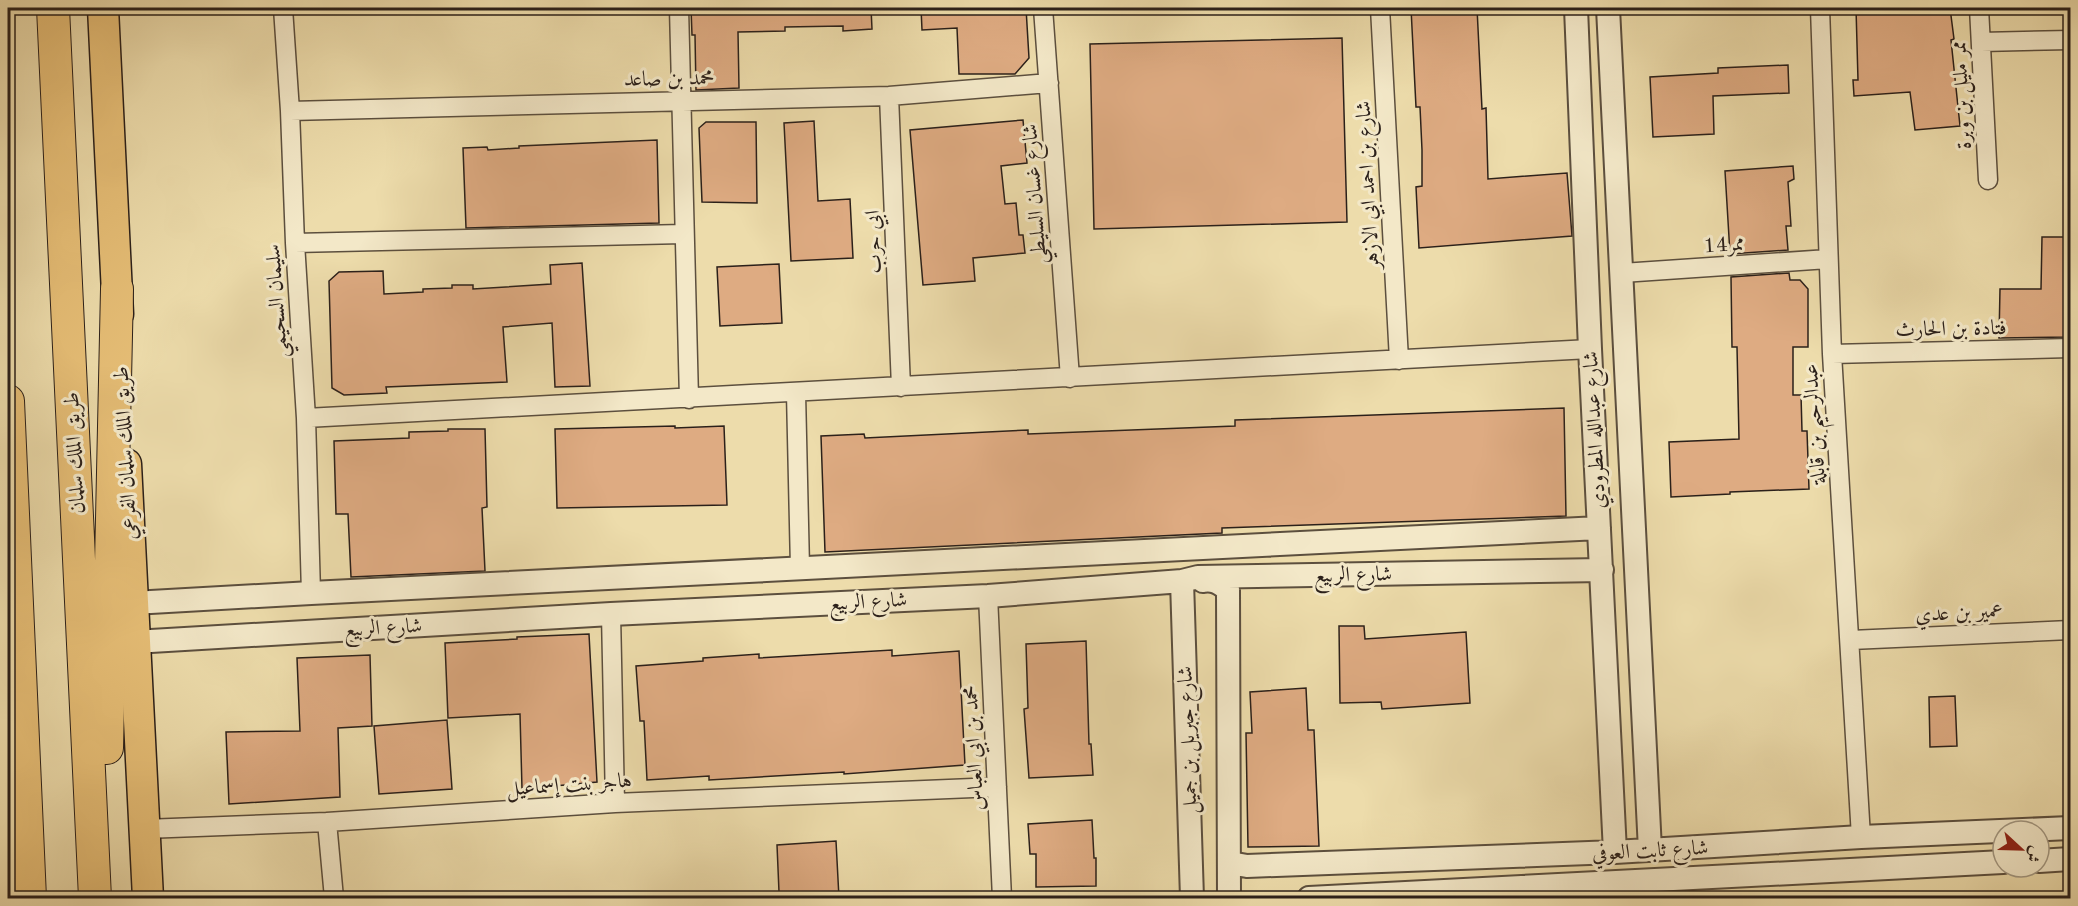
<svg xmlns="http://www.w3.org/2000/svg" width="2078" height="906" font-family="'Old Standard TT',Amiri,serif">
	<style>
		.building { fill: #deab82; stroke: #2b201a; stroke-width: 1.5 }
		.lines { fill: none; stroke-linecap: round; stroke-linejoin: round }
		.minor-casing { stroke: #5c4f3e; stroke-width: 21 }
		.tertiary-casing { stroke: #5c4f3e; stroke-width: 26 }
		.primary-casing { stroke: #2b201a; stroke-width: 33 }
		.trunk-casing { stroke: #2b201a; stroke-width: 34 }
		.minor { stroke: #f3e8c8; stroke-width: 18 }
		.tertiary { stroke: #f3e8c8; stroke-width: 22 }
		.primary { stroke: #e6be76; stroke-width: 30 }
		.trunk { stroke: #e6be76; stroke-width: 32 }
		.labels { text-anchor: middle; stroke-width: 6; stroke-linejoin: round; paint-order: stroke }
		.street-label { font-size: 21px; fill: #2b201a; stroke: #f3e8c8 }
	</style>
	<rect width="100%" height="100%" fill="#eddcab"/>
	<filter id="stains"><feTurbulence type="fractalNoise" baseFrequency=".00333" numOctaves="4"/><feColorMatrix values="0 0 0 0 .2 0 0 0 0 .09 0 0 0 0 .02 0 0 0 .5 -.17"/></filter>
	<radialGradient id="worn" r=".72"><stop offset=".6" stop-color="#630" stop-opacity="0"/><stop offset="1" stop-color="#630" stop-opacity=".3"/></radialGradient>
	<path class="building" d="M691,8H871L872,29L843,31V26L785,27V31L738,32L739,88L696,90L695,35H692Z
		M921,8H1026L1029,58L1015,74H959L957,28L922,30Z
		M1411,8H1477L1482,109L1486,108L1488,179L1567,173L1572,236L1419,248L1416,187L1422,186V150L1420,107H1416Z
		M1856,8H1950L1954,39L1951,40L1960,126L1915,130L1910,92L1854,96L1853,80H1858Z
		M1342,38L1347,222L1094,229L1090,44Z
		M1788,65L1789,93L1713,96L1714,134L1653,137L1650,77L1718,73V68Z
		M1023,120L1027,163L1001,166L1005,204L1016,203L1019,235H1023L1025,253L973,258L975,281L923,285L910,130Z
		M814,121L818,201L850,199L853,258L791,261L784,123Z
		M706,122H756L757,203L702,202L699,128Z
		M657,140L659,223L466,228L463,148L487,147L488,150L519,148V146Z
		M1793,166L1794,179L1788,182L1791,226H1786L1788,250L1730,254L1725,171Z
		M2042,237H2070V337L1999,338L2000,289H2041Z
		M582,263L590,386L555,387L552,323L503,327L507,382L386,387L387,393L344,395L332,388L329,281L339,272L383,271L384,294L423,292V289L452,288V285H473V289L551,284L550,265Z
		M779,264L782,323L720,326L717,267Z
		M1789,273L1790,280H1800L1808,289V347H1793V395H1801L1802,431H1807L1809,489L1730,492V494L1671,497L1669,442L1739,439L1737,347H1732L1731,277Z
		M1564,408L1566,516L1222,528V533L825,552L821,436L864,434L865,438L1028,430V434L1235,426V420Z
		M675,426V428L724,426L727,505L557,508L555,429Z
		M448,429H485L487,507L482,508L485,571L351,577L348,514H336L334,441L409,438V432L448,431Z
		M1339,626H1364L1365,639L1466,632L1470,703L1382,709L1381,702L1340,703Z
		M589,634L597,782L522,789L520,714L448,718L445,643L517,639V637Z
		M1086,641L1089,744H1091L1093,775L1029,778L1024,709L1028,708L1026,644Z
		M892,650V656L959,651L965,765L844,774V772L709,780V776L647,780L644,721H640L636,666L703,661V658L759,654V658Z
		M370,655L372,726L338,728L340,797L229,804L226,732L300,731L297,658Z
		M1306,688L1308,730H1314L1319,846L1248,847L1246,733H1252L1250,692Z
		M1955,696L1957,746L1930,747L1929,697Z
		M447,720L452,789L379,794L374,726Z
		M1092,820L1094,858H1096V886L1036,887V854H1030L1028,824Z
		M836,841L839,898H781V892H779L777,845Z"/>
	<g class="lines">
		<defs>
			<path id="minor" d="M283,8L290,111L295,243L306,418L311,593
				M679,8L689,399
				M1043,8L1070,378
				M1380,8L1399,360
				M1820,8L1832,354L1861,837
				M1979,8L1988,180
				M1981,42L2070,40
				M889,96L901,387
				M290,111L889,96L1049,83
				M295,243L683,234
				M1622,273L1828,259
				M1832,354L2070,348
				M796,393L800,568
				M306,418L1590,349
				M988,596L1002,898
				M611,614L615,803
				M1851,640L2070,630
				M327,822L334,898
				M145,829L327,822L615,803L997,787"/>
			<path id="tertiary" d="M1576,8L1590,349L1615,852
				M1608,8L1650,850
				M1182,581L1192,898
				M1203,581C1213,579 1220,583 1228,590L1229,898
				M133,603L311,593L1599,528
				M134,642L611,614L988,596L1182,581L1198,577L1602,570
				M2039,861L2070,859
				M1230,863L1247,866L1615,852L1861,837L2070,828
				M1309,898L2003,862"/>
			<path id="primary" d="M103,8L118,314
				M126,464L148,898
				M8,778L15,835"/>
			<path id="trunk" d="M53,8L95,898
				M8,401L30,898
				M107,748L117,289"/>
		</defs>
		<use href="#minor" class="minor-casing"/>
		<use href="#tertiary" class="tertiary-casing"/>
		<use href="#primary" class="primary-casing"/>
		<use href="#trunk" class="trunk-casing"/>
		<use href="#minor" class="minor"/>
		<use href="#tertiary" class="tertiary"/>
		<use href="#primary" class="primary"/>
		<use href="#trunk" class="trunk"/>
	</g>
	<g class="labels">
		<g class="street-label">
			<text transform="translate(669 78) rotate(-1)" y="7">محمد بن صاعد</text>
			<text transform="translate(1961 95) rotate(-93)" y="7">ممر مليل بن وبرة</text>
			<text transform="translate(1367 185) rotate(-93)" y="7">شارع بن احمد ابي الازهر</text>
			<text transform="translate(1034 194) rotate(-94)" y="7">شارع غسان السليطي</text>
			<text transform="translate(873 242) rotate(-92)" y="7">ابي حرب</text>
			<text transform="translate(1724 244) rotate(-4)" y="7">ممر14</text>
			<text transform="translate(276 301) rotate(-94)" y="7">سليمان السحيمي</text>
			<text transform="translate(1951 328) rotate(-1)" y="7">فتادة بن الحارث</text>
			<text transform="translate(1814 424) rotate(-94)" y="7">عبدالرحيم بن قابلة</text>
			<text transform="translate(1594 430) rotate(-93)" y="7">شارع عبدالله المطرودي</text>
			<text transform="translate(74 453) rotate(-93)" y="7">طريق الملك سلمان</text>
			<text transform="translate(125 453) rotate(-93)" y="7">طريق الملك سلمان الفرعي</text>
			<text transform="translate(1353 574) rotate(-1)" y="7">شارع الربيع</text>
			<text transform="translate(868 601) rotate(-3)" y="7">شارع الربيع</text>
			<text transform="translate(1959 612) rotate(-3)" y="7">عمير بن عدي</text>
			<text transform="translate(383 627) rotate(-3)" y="7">شارع الربيع</text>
			<text transform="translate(1187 740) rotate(-92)" y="7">شارع جبريل بن جميل</text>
			<text transform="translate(973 748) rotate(-93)" y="7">محمد بن ابي العباس</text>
			<text transform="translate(569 784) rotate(-4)" y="7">هاجر بنت إسماعيل</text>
			<text transform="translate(1650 850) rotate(-3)" y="7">شارع ثابت العوفي</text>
		</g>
	</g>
	<rect width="2078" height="906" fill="none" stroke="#eddcab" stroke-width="30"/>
	<rect x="9" y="9" width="2060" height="888" fill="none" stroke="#2b201a" stroke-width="3"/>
	<rect x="15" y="15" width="2048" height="876" fill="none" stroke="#2b201a" stroke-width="1.5"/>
	<g transform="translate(2021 849) rotate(112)"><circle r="28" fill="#f3e8c8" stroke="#a39882" stroke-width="1.5"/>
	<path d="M0-4.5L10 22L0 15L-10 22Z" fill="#8f2418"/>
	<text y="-9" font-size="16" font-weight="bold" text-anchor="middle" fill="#2b201a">ش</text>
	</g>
	<rect width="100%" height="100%" filter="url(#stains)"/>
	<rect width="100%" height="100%" fill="url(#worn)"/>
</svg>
